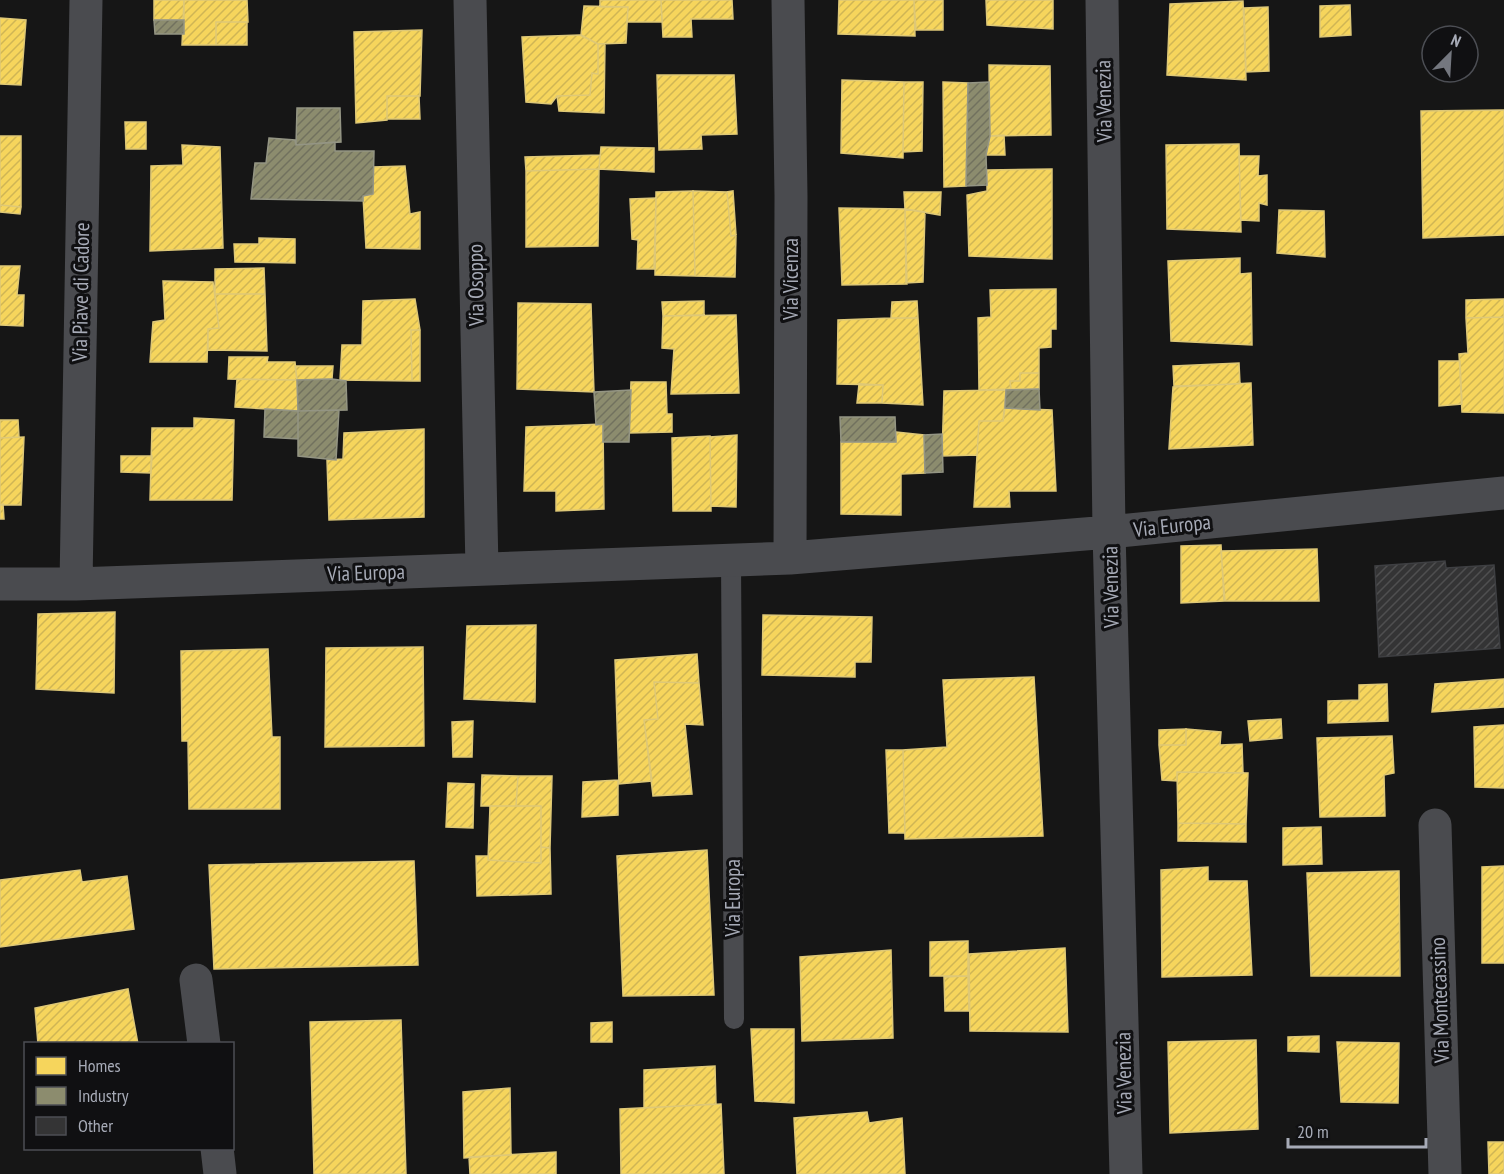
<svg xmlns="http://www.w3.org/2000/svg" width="1504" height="1174" font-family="'PT Sans Narrow',sans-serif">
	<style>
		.homes { fill: url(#homes-hatch); stroke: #dec877; stroke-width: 1.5 }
		.industry { fill: url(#industry-hatch); stroke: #949584; stroke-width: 1.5 }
		.building { fill: url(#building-hatch); stroke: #3e3f42; stroke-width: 1.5 }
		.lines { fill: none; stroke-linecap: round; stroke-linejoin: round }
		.lane { stroke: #4a4b4f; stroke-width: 20 }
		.street { stroke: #4a4b4f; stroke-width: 33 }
		.labels { text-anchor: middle; stroke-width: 6; stroke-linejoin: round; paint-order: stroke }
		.street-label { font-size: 21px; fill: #a7abb7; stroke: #101012 }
	</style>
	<defs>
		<pattern id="homes-hatch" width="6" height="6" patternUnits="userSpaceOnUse" patternTransform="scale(1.5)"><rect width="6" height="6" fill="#f6d55c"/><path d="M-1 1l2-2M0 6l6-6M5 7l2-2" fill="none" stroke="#cfb555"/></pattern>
		<pattern id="industry-hatch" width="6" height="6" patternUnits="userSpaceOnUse" patternTransform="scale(1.5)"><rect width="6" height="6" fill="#8c8c6e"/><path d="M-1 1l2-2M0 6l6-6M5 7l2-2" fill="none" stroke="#71715e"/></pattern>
		<pattern id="building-hatch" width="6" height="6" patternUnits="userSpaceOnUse" patternTransform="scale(1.5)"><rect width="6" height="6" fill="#343435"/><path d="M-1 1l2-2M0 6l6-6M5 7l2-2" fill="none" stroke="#4f4f50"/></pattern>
	</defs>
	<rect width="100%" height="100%" fill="#161616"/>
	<path class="homes" d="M154,0H184V20H154Z
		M184,0H247L248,22H216V45H182Z
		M600,0H661L662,22H627L628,7H600Z
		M661,0H732L733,19H691L692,37H663Z
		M839,0H914L915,36L838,34Z
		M914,0H943V30H916Z
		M986,0H1053V29L987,25Z
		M1243,1L1246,80L1167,75L1170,4Z
		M1350,5L1351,35L1320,37V6Z
		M584,6L628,7L626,43L598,44L581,35Z
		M1268,7L1269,71L1246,72L1244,8Z
		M0,18L26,20L21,85L0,84Z
		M216,22H247V45H216Z
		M422,30L420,96H387V120L356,123L354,32Z
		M580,35L598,44V74L592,73L590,95L557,96L551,104L526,102L522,37Z
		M598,44H605L604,113L559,111L557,96L590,95L592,73L598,74Z
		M989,65L1050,66L1051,135L990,136Z
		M657,75H734L737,134L701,135L702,149L659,150Z
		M842,80L904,82L903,158L841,153Z
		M904,82H923L922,151L903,152Z
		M943,82L968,83L966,186L944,187Z
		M387,96H419L420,119H387Z
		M1504,110V235L1423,238L1421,111Z
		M125,122H146V149H126Z
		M1004,135L1005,155H986L990,136Z
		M0,136H21V207L0,205Z
		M1239,144L1241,232L1167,229L1166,145Z
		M182,145L220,147L223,248L150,251L151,166L183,165Z
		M601,147L654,148V172L599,169Z
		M600,155L599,169L526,171L525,157Z
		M1239,156H1259L1258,176L1267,175V205L1259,203V221L1241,220Z
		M405,166L410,214L420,212V249L366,248L363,196L373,194V167Z
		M599,169L598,246L526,247V171Z
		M1052,169V259L969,256L967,195L987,191V170Z
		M693,191L695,276L655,275L656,192Z
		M693,191L727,192L731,236L736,235L735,277L695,276Z
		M733,191L736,235L731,236L727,192Z
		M904,192H941L940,215L905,209Z
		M656,198L654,269H637L638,240L632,239L630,199Z
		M0,205L21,207L20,214L0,212Z
		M839,208L905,209L907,284L842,285Z
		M905,209L925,212L923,282L906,283Z
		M1279,210L1324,211L1325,257L1277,253Z
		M259,238L295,239V263L235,262L234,244H259Z
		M1240,258V274L1251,273L1252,345L1171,341L1168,261Z
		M0,266H20L17,295H24L23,326L0,325Z
		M264,268L265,294H215V269Z
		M163,281L213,282L219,328L208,329L207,362H150L153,322L165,320Z
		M1056,289V329H1051V347L1039,348V373H1020V381H1010L1011,389L979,390L978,318L991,317L990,290Z
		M215,294H265L267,351L208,350V329L219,328Z
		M415,299L420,330H411L412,381L340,380L342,345H362L363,301Z
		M1504,299V317L1466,318V300Z
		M704,301V315L663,316L662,302Z
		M917,301L918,318H891L892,302Z
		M518,303L591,304L594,392L517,389Z
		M736,315L739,393L671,394L674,349L662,348L663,316Z
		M1504,317V413L1462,412L1459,354L1468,353L1466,318Z
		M891,318H918L923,405L882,403L883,385L837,384L838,320Z
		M411,330H420V381H412Z
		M229,357H268L267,362H295L297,380L228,379Z
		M1439,361H1460L1462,404L1439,406Z
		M1239,363L1240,384L1174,386L1173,366Z
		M295,366H333L332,379L297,380Z
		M1020,373H1039V389H1011L1010,381H1020Z
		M237,379L297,380L298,411L235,407Z
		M631,382H666L667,414H672V432L629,433Z
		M1251,383L1253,445L1169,449L1173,387Z
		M859,384L883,385L882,403H857Z
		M1006,390L1003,421H979L977,455L942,456L944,391Z
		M1005,408L1052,410L1056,491H1009L1010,507H974L979,421H1003Z
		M194,418L234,420L232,500H150L152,428H194Z
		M0,420H18L19,437L0,438Z
		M603,424L604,509L556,511V491H524L526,427Z
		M424,429V517L329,520L327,460L343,459L344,433Z
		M896,432L924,435L925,473L901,474V515L841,514V442H896Z
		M737,435L736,507L711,506L710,437Z
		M710,436L711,511H673L672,438Z
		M24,437L21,505H0V438Z
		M121,456H152L151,473L121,472Z
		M3,504L4,519H0V505Z
		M1221,545L1224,601L1181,603V546Z
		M1317,549L1319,601H1225L1221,551Z
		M115,612L114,693L36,689L38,614Z
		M763,615L872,617L871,662H855V677L762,675Z
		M536,625L535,702L464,699L467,626Z
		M423,647L424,746L325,747L326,648Z
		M268,649L272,737H280V809H189L188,741H182L181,651Z
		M697,654L699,683L654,682L658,719L644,720L652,781L619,784L615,660Z
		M1034,677L1043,836L905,839L903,750L947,747L943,680Z
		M1504,679V707L1432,712L1435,684Z
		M654,682L699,683L703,725L685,724L692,794L653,796L644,720L658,719Z
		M1387,684L1388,721L1328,723V701L1359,700V685Z
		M1281,719L1282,738L1250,741L1248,721Z
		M473,721L472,757H453L452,722Z
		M1504,725V788L1475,787L1474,727Z
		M1186,729L1221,732L1220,745L1242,744L1243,773L1177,772V781L1162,780L1159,745H1186Z
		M1186,729V745H1159V730Z
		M1392,736L1394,773L1384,775L1385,816L1320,817L1317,738Z
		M886,750H903L905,833H889Z
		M1177,772L1248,773L1246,824L1178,823Z
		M482,775L518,776L516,806H481Z
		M518,776H552L550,848L541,847V806H516Z
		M618,780V815L582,817L583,782Z
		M448,783L474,784L473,828L446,827Z
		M490,806H541V863L488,860Z
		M1178,823L1246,824V842L1178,841Z
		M1321,827L1322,864L1283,865V828Z
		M541,847L550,848L551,894L477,896L476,856H488V860L541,863Z
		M707,850L714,995L623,996L617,856Z
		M414,861L418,965L214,969L209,865Z
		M1504,866V963H1482V867Z
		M1208,867V881H1247L1252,975L1162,977L1161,870Z
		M80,870L82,882L127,876L134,929L0,947V880Z
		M1399,871L1400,976H1311L1307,873Z
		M968,941V976H930V942Z
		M1065,948L1068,1032L970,1031L969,954Z
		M891,950L893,1038L802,1041L800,957Z
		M968,976L969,1011H945L944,977Z
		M128,989L138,1044H38L35,1008Z
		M401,1020L406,1174H314L310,1022Z
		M612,1022V1042H591V1023Z
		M751,1029H794V1103L755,1101Z
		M1319,1036V1052L1288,1051V1037Z
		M1256,1040L1258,1129L1170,1133L1168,1042Z
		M1337,1042L1399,1043L1398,1103L1341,1102Z
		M715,1066L716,1104L644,1108V1070Z
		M510,1088L511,1155L464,1158L463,1092Z
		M721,1104L724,1174H621L620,1109Z
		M867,1112L869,1123L902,1118L905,1174H797L794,1118Z
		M1488,1142H1504V1174H1489Z
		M556,1152V1174H470L469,1157Z"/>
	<path class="industry" d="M154,20H184V34H155Z
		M989,82L990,136L986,155L987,185L966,186L968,83Z
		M297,108H340L341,142L296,145Z
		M269,138L295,140L296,145L335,142V151H374L373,194L363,196V201L251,199L255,163H266Z
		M332,379L346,381L347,410L298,411L297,380Z
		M1039,389L1040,410L1005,408L1006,390Z
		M631,390L629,442H603V424L596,425L594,392Z
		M265,409L298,411V439L264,437Z
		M339,410L336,460L298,456V411Z
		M840,417H895L896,442H841Z
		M942,434L943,472L925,473L924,435Z"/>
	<path class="building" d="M1445,561L1446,568L1494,565L1500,648L1379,657L1375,566Z"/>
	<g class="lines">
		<path class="lane" d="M731,561L734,1019"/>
		<path class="street" d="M470,0L482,569
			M788,0L791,196L790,558
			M1102,0L1109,532L1126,1174
			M0,584H76L790,558L1109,532L1504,493
			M76,584L86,0
			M1435,825L1445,1174
			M196,980L204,1044
			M217,1148L220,1174"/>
	</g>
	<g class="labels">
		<g class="street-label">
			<text transform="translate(1104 101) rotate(-91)" y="7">Via Venezia</text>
			<text transform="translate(791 279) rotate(-90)" y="7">Via Vicenza</text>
			<text transform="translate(476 285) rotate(-91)" y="7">Via Osoppo</text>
			<text transform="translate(81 292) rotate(-89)" y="7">Via Piave di Cadore</text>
			<text transform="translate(1172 526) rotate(-6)" y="7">Via Europa</text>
			<text transform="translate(366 573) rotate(-2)" y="7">Via Europa</text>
			<text transform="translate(1111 587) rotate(-91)" y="7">Via Venezia</text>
			<text transform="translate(733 898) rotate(-90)" y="7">Via Europa</text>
			<text transform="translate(1440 1000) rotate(-92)" y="7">Via Montecassino</text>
			<text transform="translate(1124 1073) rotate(-91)" y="7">Via Venezia</text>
		</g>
	</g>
	<rect x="24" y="1042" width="210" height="108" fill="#101012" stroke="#4c4e54" stroke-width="1.5"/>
	<rect x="36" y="1057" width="30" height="18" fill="#f6d55c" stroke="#4c4e54" stroke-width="1.5"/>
	<text x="78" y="1072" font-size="18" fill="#a7abb7">Homes</text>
	<rect x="36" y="1087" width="30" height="18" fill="#8c8c6e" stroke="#4c4e54" stroke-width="1.5"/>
	<text x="78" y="1102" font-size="18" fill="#a7abb7">Industry</text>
	<rect x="36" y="1117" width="30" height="18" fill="#343435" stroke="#4c4e54" stroke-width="1.5"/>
	<text x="78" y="1132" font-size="18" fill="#a7abb7">Other</text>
	<g transform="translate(1450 54) rotate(24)"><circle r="28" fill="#101012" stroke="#4c4e54" stroke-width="1.5"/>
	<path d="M0-4.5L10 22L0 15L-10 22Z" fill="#74777f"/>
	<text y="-9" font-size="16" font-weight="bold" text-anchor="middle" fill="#a7abb7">N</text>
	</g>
	<path d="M1288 1138v9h138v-9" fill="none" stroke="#a7abb7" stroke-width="3"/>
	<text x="1297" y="1138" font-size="18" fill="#a7abb7" stroke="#101012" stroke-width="4.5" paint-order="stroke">20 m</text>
</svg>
